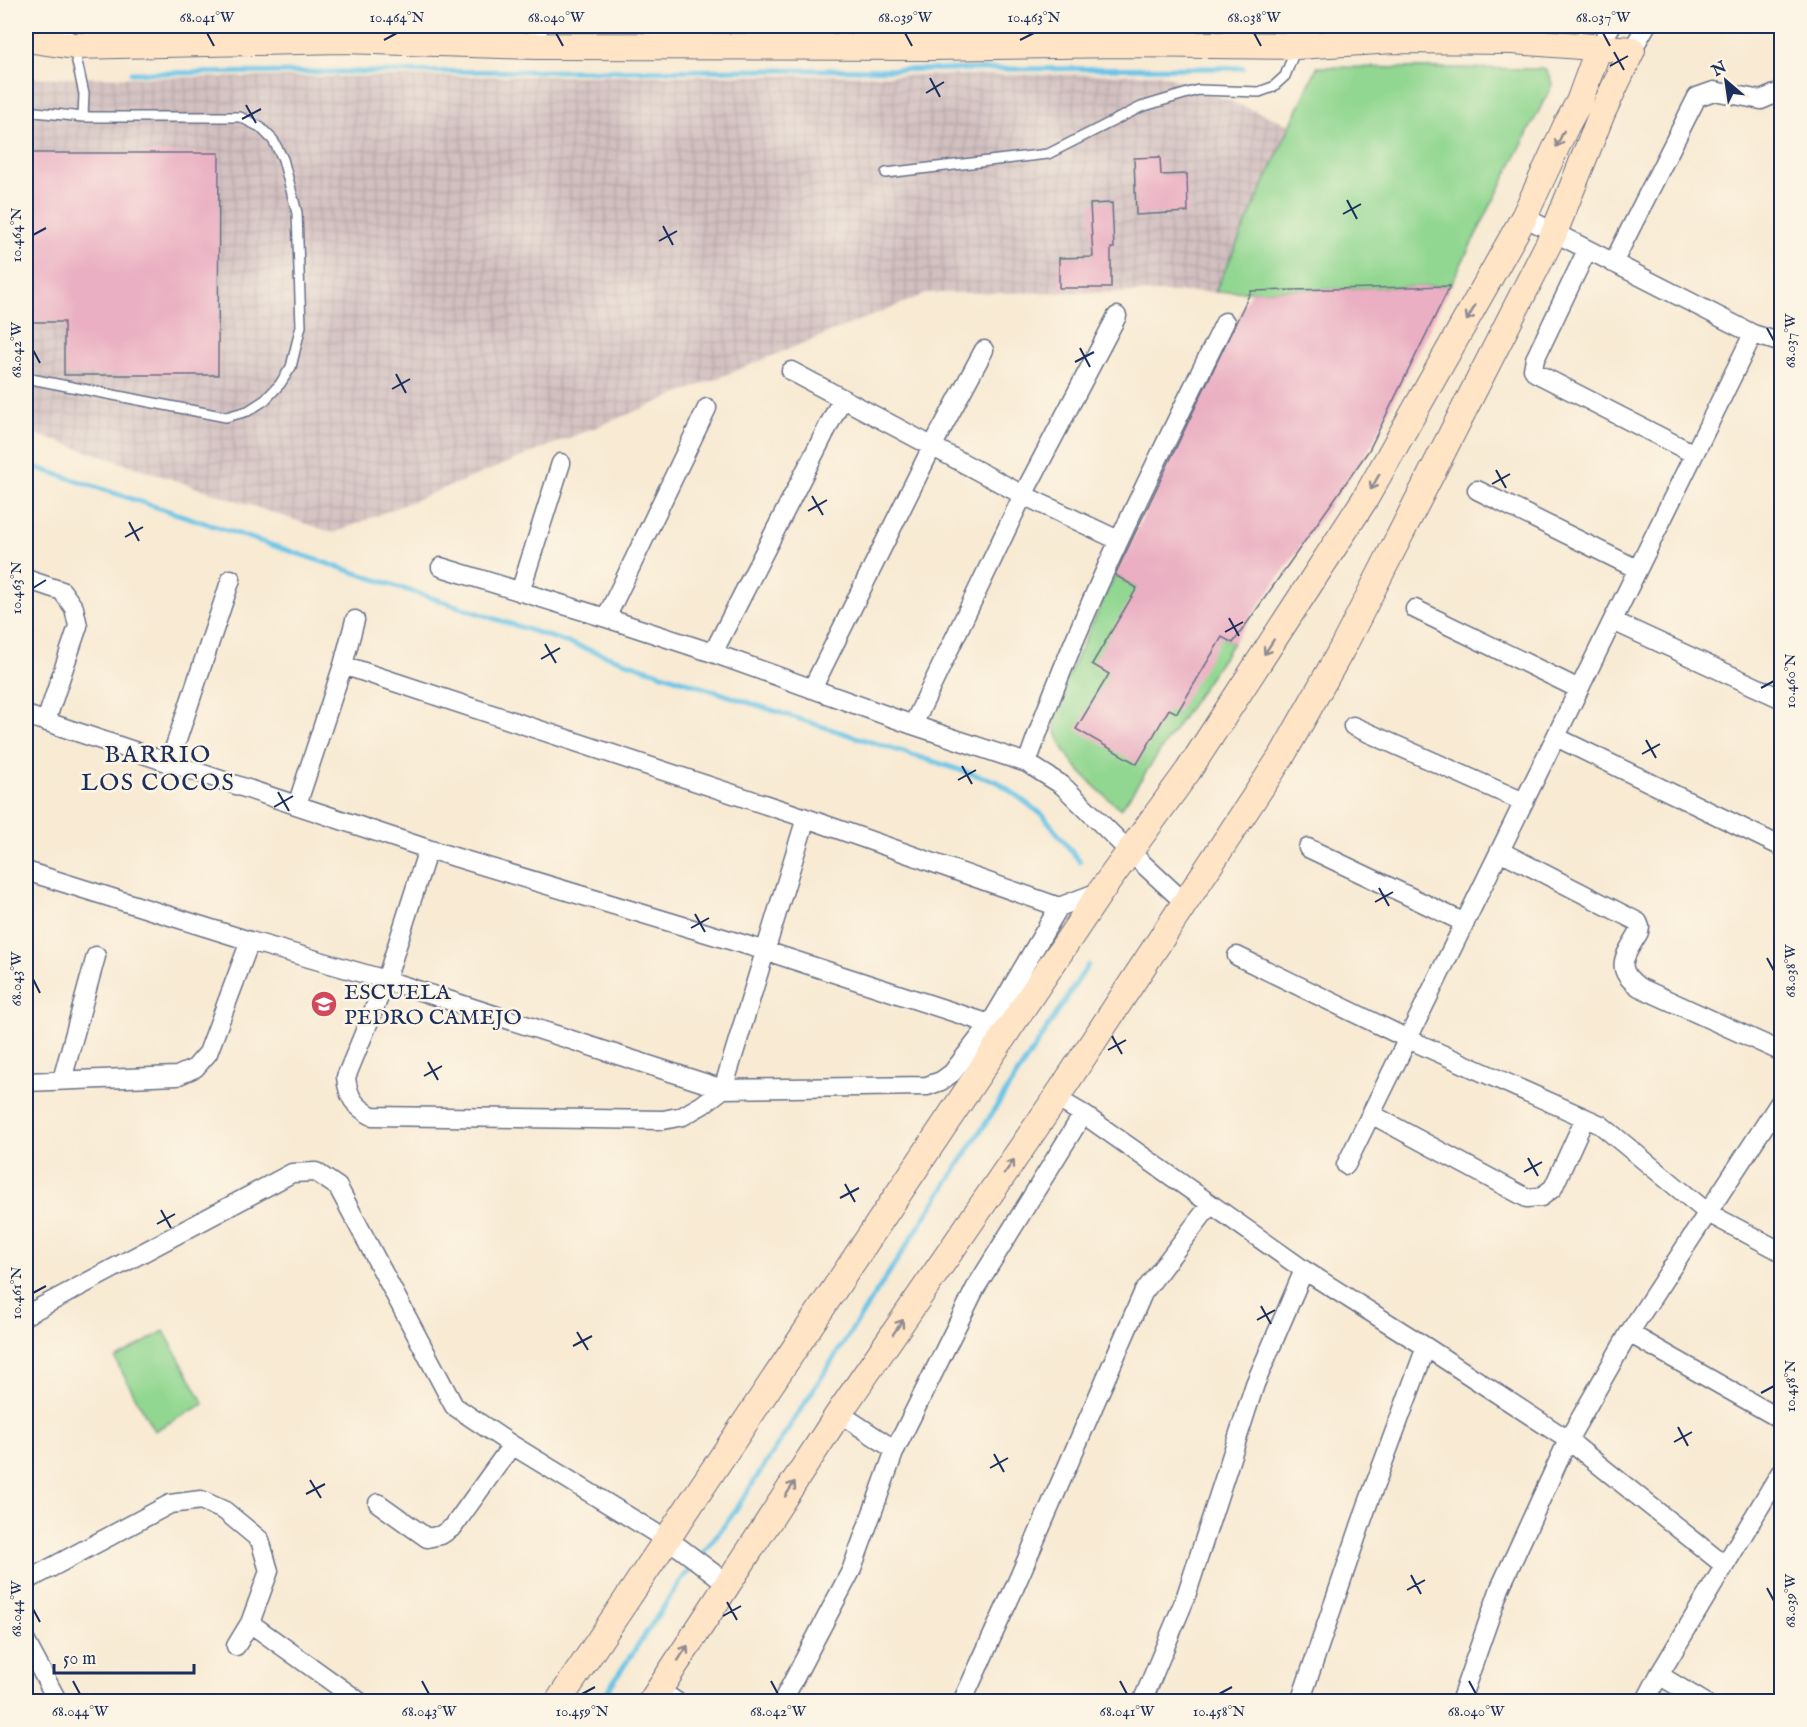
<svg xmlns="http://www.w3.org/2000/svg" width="1807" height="1727" font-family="'IM FELL English',serif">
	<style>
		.industrial { fill: url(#industrial-grid) }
		.pitch { fill: #92d791; stroke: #568378; stroke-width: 1.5 }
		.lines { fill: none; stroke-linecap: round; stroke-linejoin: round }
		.stream { stroke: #69c4e7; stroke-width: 5 }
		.building { fill: #eaafc2 }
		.lane-casing { stroke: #687087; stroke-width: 12 }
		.street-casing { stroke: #687087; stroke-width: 21 }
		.secondary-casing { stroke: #687087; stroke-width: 28 }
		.lane { stroke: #fff; stroke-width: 9 }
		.street { stroke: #fff; stroke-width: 18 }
		.secondary { stroke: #ffe4c6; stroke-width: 26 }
		.oneway { stroke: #8d8a92 }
		.ticks { fill: none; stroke: #1b2f5e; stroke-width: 2 }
		.labels { text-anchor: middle; stroke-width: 5; stroke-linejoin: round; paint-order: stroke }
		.poi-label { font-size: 22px; fill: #1b2f5e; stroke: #fcf5e5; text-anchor: start }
		.neighbourhood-label { font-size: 24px; letter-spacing: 1.5px; fill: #1b2f5e; stroke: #fcf5e5 }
		.neatline { fill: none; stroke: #1b2f5e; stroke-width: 2 }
		.ticks-label { font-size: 15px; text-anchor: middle; fill: #1b2f5e }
	</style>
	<defs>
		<pattern id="industrial-grid" width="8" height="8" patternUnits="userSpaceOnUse" patternTransform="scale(1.5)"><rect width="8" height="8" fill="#d2bfc0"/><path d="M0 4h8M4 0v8" fill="none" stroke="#b4a4a7"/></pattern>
	</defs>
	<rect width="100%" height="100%" fill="#fcf5e5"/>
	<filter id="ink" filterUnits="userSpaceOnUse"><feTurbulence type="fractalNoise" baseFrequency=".0167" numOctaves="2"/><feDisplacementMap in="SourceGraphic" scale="12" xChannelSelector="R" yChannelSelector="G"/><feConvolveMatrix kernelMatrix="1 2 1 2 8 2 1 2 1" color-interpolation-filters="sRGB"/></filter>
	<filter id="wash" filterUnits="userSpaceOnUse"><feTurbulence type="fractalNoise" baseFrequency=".008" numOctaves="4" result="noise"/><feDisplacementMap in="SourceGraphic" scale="24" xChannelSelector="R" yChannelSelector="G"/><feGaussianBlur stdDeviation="1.35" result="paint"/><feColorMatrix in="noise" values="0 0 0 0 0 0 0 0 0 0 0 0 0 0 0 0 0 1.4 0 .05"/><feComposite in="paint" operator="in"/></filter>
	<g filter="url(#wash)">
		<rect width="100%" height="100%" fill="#f8ead3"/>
		<path class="industrial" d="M1161,74L1291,125L1215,292L928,293L334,533L26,431V78Z"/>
		<path class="pitch" d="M1317,67L1545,69L1550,77L1552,85L1450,286L1215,292Z
			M1115,575L1233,643L1121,809C1097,790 1059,757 1055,725C1054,719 1054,712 1054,706Z
			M164,1331L204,1404L154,1431L115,1359Z"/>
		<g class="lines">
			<path class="stream" d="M36,26L49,31
				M131,73L1243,68
				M26,464L805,721L998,782L1044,816L1080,862
				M600,1702L680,1582L731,1517L1088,965"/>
		</g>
		<g id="blocks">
			<path class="building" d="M26,153H219L218,375H64V322H26Z
				M1160,157L1161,175L1187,174L1188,212L1136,215L1134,158Z
				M1112,203L1114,248H1111V288H1059V258L1093,257L1090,204Z
				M1450,286L1369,450L1233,643L1222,637L1177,713L1169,709L1137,764L1076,729L1109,674L1092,664L1137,588L1115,575L1251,291Z"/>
		</g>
	</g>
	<g filter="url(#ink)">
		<use href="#blocks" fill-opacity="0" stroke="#687087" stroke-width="1.5"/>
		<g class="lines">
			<defs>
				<path id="lane" d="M74,48L84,94L83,117
					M26,111L83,117H240L260,127L273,140L283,159L297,213L301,326L291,367L280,384L265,400L248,411L226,417L26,378
					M886,173L1048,154L1141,107L1198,90L1259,92L1273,87L1285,76L1296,48"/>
				<path id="street" d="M52,26L74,46
					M128,44V26
					M1121,44V26
					M537,46L538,26
					M932,47L934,26
					M1599,47L1611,26
					M1632,50L1646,26
					M1524,217L1753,334L1782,343
					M1587,250L1535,359L1533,369L1536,373L1694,454
					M1613,263L1697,97L1714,91L1761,100L1782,91
					M791,371L1023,495L1118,540
					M1477,490L1637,569
					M441,567L606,618L713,653L913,725L1027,763L1062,785L1129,851L1184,902
					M26,579L62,591L74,608L78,626L46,721
					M520,592L561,463
					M1415,609L1579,689
					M606,618L707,408
					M1613,621L1782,699
					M713,653L842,399
					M343,665L806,818L1059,907
					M812,689L932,447L984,350
					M26,715L428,849L766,951L990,1024
					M913,725L1023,495L1117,316
					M1353,726L1524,802
					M1556,737L1782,847
					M1027,763C1080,611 1154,467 1225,322
					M169,764L231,579
					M297,805L343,665L355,620
					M1308,848L1465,923
					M428,849L386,980L346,1077C348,1097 354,1106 372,1116L663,1120L683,1116L702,1105L723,1089L806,818
					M1500,851L1638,922L1640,927L1639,932C1626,955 1612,968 1639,987L1782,1052
					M26,871L250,941L386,980L723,1089L927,1086L941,1081L952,1073L990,1024L1059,907L1101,891
					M1237,956L1408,1039L1601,1125L1708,1213L1782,1252
					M62,1080L96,956
					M26,1082L177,1076L195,1068L208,1053L250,941
					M1056,1098L1083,1114L1304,1270L1426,1347L1568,1440L1724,1565
					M1371,1114L1527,1198L1541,1197L1553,1188L1585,1118
					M1346,1165L1753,334
					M26,1315L292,1173L316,1172L338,1187L454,1406L512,1445L680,1548L716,1575L727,1585
					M1629,1333L1782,1420
					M839,1413L895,1450
					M378,1503L427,1538L441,1535L453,1527L512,1445
					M26,1581L170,1504L201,1500L225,1511L260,1540L269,1571L250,1623L236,1646
					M250,1623L360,1702
					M26,1642L58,1702
					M659,1690L677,1702
					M782,1702L851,1571L895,1450L976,1287L1083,1114
					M962,1702L1013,1591L1143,1293L1210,1205
					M1142,1702L1185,1599L1255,1384L1304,1270
					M1300,1702L1367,1506L1426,1347
					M1460,1702L1500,1588L1568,1440L1629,1333L1782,1099
					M1645,1702L1659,1675
					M1704,1702L1659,1675L1782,1470"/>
				<path id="secondary" d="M26,39L74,46L342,40L537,46L932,47L1121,44L1297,46L1394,40L1513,41L1632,50L1602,113L1554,233L1343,647L1283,754L1056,1098L839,1413L651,1702
					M558,1702L1101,891L1188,771L1365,499L1524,217L1566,126L1579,102L1599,47"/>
			</defs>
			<use href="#lane" class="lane-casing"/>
			<use href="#street" class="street-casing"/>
			<use href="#secondary" class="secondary-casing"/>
			<use href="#lane" class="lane"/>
			<use href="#street" class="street"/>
			<use href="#secondary" class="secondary"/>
		</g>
		<defs><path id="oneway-shaft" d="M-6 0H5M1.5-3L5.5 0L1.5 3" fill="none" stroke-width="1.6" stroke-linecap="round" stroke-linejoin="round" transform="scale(1.5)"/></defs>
		<g class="oneway">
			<use href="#oneway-shaft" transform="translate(1560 139) rotate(115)"/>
			<use href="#oneway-shaft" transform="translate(1471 313) rotate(119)"/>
			<use href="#oneway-shaft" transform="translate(1375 482) rotate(120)"/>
			<use href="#oneway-shaft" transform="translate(1269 647) rotate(123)"/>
			<use href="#oneway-shaft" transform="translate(1009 1167) rotate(-55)"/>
			<use href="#oneway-shaft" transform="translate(898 1327) rotate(-55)"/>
			<use href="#oneway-shaft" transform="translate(790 1489) rotate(-57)"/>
			<use href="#oneway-shaft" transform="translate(683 1653) rotate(-57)"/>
		</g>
	</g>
	<path class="ticks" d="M207,33L214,46M556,33L563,46M905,33L912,46M1254,33L1261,46M1603,33L1610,46M384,40L397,33M1020,40L1034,33M1614,52L1624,70M1610,66L1628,56M930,78L940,97M926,93L944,82M246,105L256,123M242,119L261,109M1347,200L1357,219M1343,214L1361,204M663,226L673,245M33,235L46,228M659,241L677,231M1767,328L1774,341M1080,348L1090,367M33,350L40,363M1075,362L1094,352M396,374L406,393M392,389L410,379M1496,470L1506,488M1492,484L1510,474M812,496L823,515M808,511L827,500M129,522L139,541M125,537L143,527M33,588L46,580M1229,618L1239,636M1225,632L1243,622M545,644L556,663M541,659L560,648M1761,688L1774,681M1646,740L1656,758M1642,754L1660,744M962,766L972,784M958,780L976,770M278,792L289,811M274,807L293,796M1379,888L1389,906M1375,902L1393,892M695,914L705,932M691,928L709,918M1767,958L1774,971M33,979L40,993M1112,1036L1122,1054M1108,1050L1126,1040M428,1062L438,1080M424,1076L442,1066M1528,1158L1538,1176M1524,1172L1542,1162M845,1184L855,1202M840,1198L859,1188M161,1210L171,1228M157,1224L175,1214M33,1293L46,1286M1261,1306L1271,1324M1257,1320L1275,1310M577,1332L588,1350M573,1346L592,1336M1761,1393L1774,1386M1678,1427L1688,1446M1674,1442L1692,1432M994,1454L1004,1472M990,1468L1008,1458M310,1480L321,1498M306,1494L325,1484M1411,1575L1421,1594M1767,1588L1774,1601M1407,1590L1425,1580M727,1602L737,1620M33,1609L40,1622M723,1616L741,1606M73,1681L80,1694M422,1681L429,1694M771,1681L778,1694M1120,1681L1127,1694M1469,1681L1476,1694M582,1694L595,1687M1219,1694L1232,1687"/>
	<defs>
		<symbol id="school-disc" viewBox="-11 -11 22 22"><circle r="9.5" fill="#d1495b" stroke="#fcf5e5"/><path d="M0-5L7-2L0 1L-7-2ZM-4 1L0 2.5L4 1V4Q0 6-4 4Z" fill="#fff"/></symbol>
	</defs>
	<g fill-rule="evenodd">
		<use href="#school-disc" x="309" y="989" width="30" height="30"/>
	</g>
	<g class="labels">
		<g class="poi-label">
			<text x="344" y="999">ESCUELA<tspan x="344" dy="25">PEDRO CAMEJO</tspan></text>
		</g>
		<g class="neighbourhood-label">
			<text x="158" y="762">BARRIO<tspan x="158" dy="28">LOS COCOS</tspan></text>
		</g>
	</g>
	<rect width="1807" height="1727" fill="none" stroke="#fcf5e5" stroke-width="66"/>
	<g transform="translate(1726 81) rotate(331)" stroke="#fcf5e5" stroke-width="4.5" paint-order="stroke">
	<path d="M0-4.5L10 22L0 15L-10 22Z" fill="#1b2f5e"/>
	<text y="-9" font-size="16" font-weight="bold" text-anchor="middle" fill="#1b2f5e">N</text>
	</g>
	<path d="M54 1664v9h140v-9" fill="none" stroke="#1b2f5e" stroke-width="3"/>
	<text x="63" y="1664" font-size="18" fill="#1b2f5e" stroke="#fcf5e5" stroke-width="4.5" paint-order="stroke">50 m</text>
	<rect x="33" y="33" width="1741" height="1661" class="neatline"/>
	<g class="ticks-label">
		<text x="207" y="22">68.041°W</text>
		<text x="397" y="22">10.464°N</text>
		<text x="556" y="22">68.040°W</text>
		<text x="905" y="22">68.039°W</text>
		<text x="1034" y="22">10.463°N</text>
		<text x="1254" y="22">68.038°W</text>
		<text x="1603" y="22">68.037°W</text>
		<text transform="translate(16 235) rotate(-90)" y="5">10.464°N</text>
		<text transform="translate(1790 341) rotate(-90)" y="5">68.037°W</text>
		<text transform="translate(16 350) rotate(-90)" y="5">68.042°W</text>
		<text transform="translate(16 588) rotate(-90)" y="5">10.463°N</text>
		<text transform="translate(1790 681) rotate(-90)" y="5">10.460°N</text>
		<text transform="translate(1790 971) rotate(-90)" y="5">68.038°W</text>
		<text transform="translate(16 979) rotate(-90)" y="5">68.043°W</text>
		<text transform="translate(16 1293) rotate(-90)" y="5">10.461°N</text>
		<text transform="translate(1790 1386) rotate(-90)" y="5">10.458°N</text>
		<text transform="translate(1790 1601) rotate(-90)" y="5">68.039°W</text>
		<text transform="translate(16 1609) rotate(-90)" y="5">68.044°W</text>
		<text x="80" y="1716">68.044°W</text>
		<text x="429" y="1716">68.043°W</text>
		<text x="582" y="1716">10.459°N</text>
		<text x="778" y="1716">68.042°W</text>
		<text x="1127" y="1716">68.041°W</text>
		<text x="1219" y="1716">10.458°N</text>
		<text x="1476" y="1716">68.040°W</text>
	</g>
</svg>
